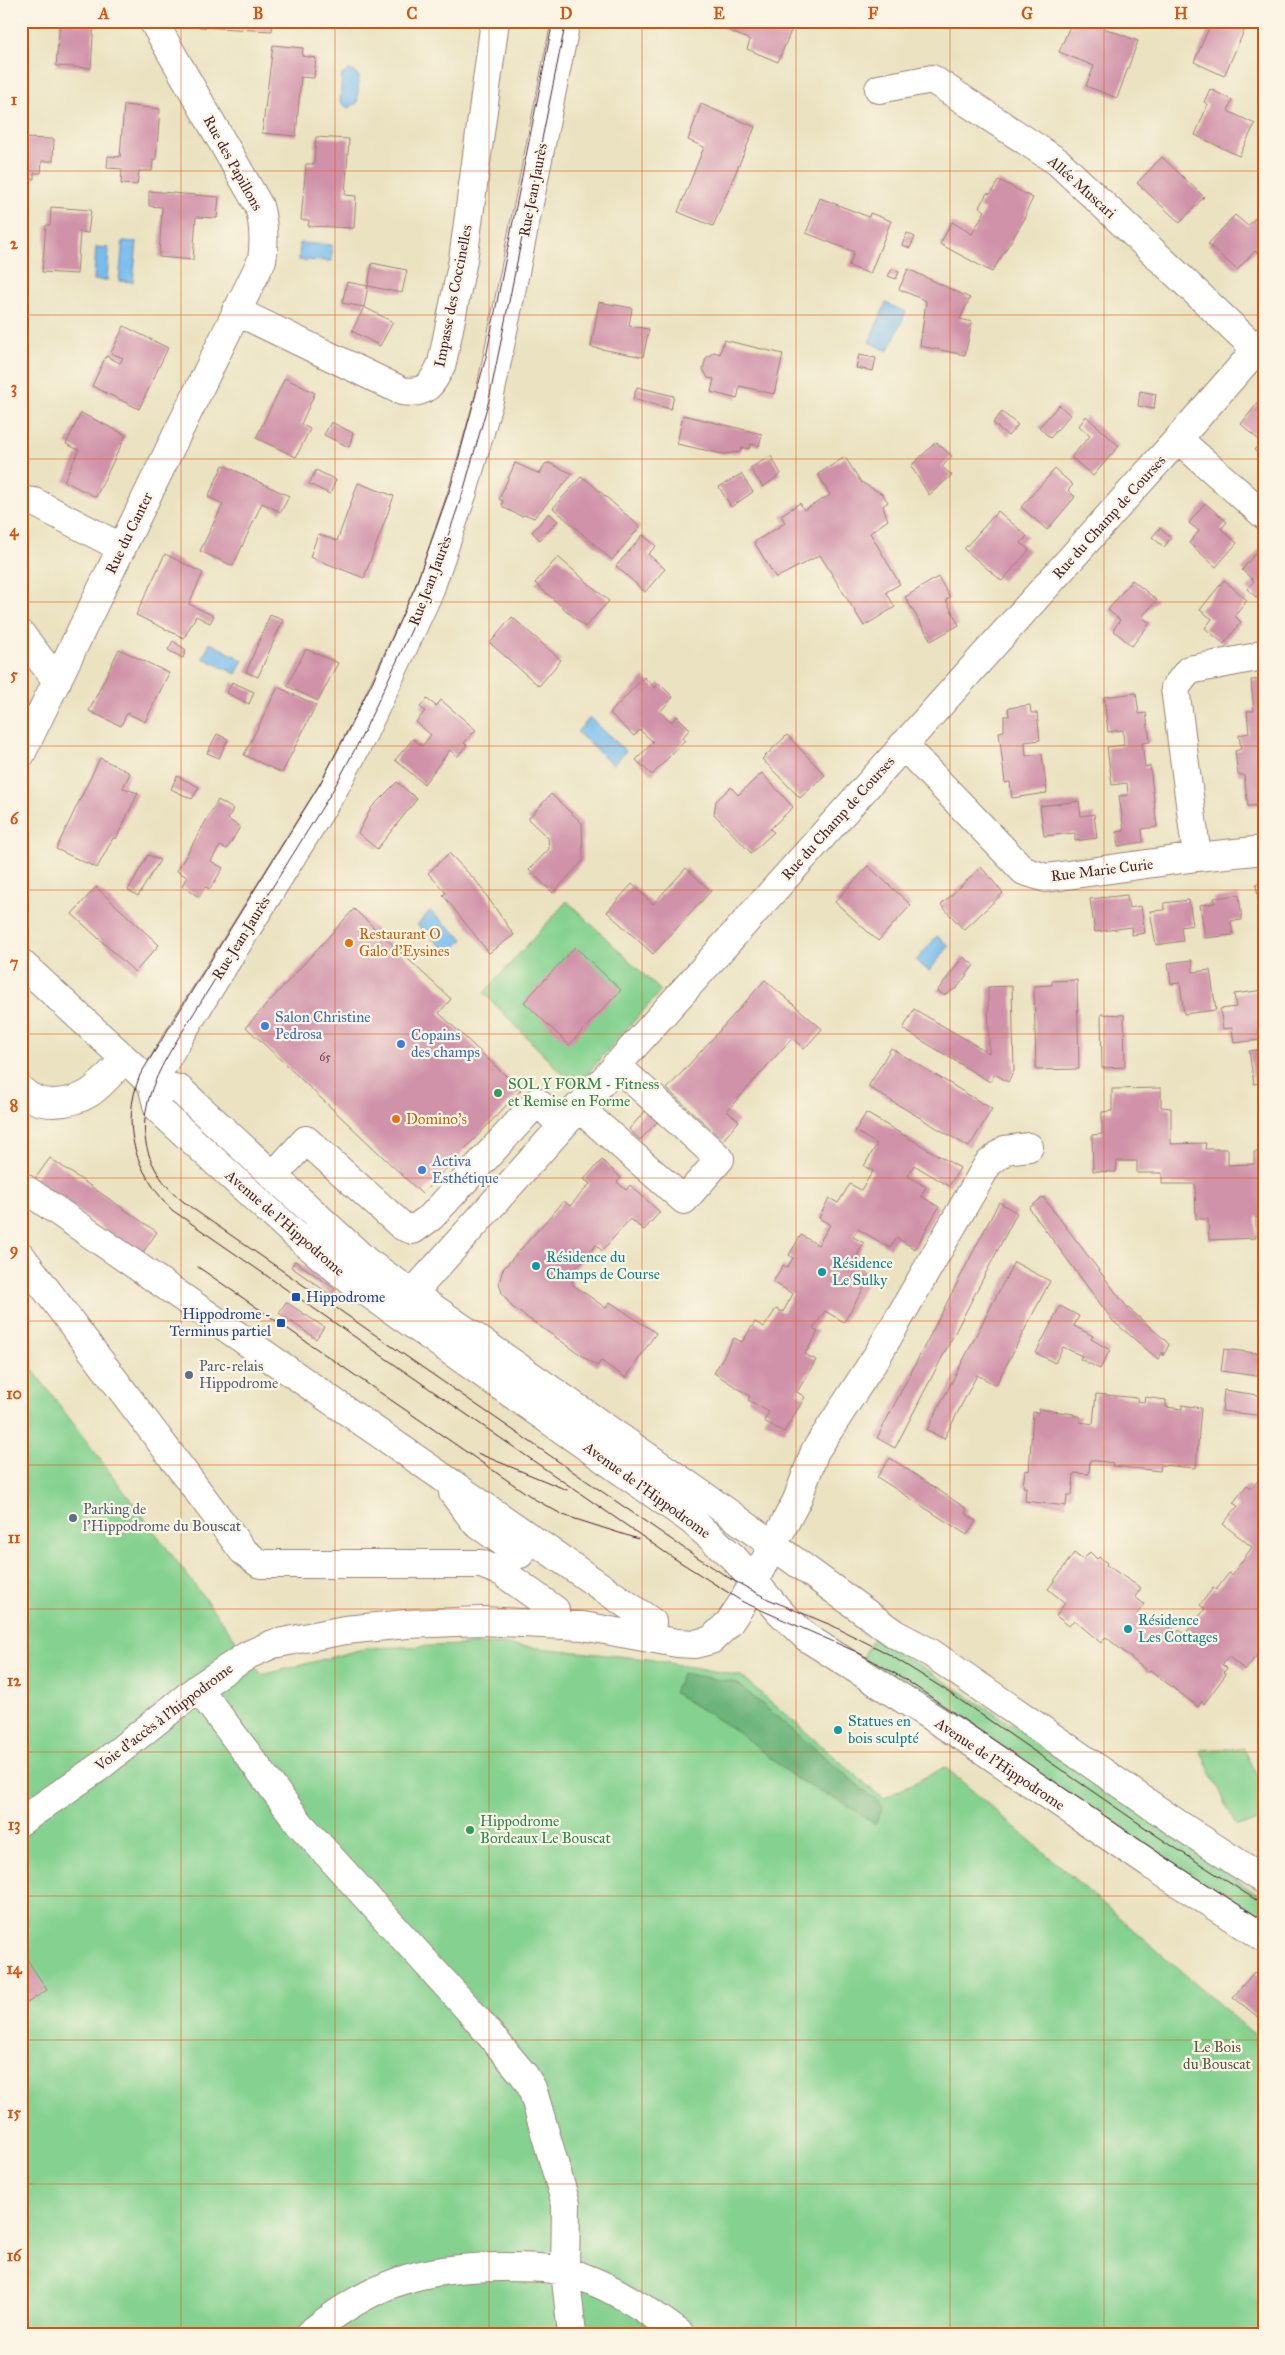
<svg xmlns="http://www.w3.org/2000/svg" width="1285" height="2355" font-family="'IM FELL Great Primer',serif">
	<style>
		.green { fill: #85d290; stroke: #68785e }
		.forest { fill: #6cb47a; stroke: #5b6a52 }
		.water { fill: #77bcee; stroke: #606e8c }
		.building { fill: #d092a9 }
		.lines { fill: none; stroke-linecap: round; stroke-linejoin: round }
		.minor-casing { stroke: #9a8076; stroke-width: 30 }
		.minor { stroke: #fff; stroke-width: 28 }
		.tram { stroke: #4a1f2b; stroke-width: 1 }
		.grid { fill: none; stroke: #d8530f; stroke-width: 1; stroke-opacity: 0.55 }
		.food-dot { fill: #e8710a; stroke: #fcf5e5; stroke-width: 2 }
		.shop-dot { fill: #3f7fe0; stroke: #fcf5e5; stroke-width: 2 }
		.leisure-dot { fill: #2e9e5b; stroke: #fcf5e5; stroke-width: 2 }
		.culture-dot { fill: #0f9aa8; stroke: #fcf5e5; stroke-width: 2 }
		.transit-dot { fill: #1a4fb4; stroke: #fcf5e5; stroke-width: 2 }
		.service-dot { fill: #5c6f8a; stroke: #fcf5e5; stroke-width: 2 }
		.labels { text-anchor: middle; stroke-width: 4.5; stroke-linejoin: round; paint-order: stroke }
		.number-label { font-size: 12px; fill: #6c3c4a }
		.street-label { font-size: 15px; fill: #4a1f2b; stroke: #fcf5e5 }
		.food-label { font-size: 15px; fill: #c56008; stroke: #fcf5e5; text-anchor: start }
		.shop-label { font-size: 15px; fill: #366cbe; stroke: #fcf5e5; text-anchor: start }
		.leisure-label { font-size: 15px; fill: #27864d; stroke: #fcf5e5; text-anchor: start }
		.culture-label { font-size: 15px; fill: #0d838f; stroke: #fcf5e5; text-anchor: start }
		.transit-label { font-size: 15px; fill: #164399; stroke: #fcf5e5; text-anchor: start }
		.service-label { font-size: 15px; fill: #4e5e75; stroke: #fcf5e5; text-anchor: start }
		.park-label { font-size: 15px; fill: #5c5549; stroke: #fcf5e5 }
		.neatline { fill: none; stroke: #d8530f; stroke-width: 2 }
		.grid-label { font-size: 16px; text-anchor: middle; font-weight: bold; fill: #d8530f }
	</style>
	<rect width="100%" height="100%" fill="#fcf5e5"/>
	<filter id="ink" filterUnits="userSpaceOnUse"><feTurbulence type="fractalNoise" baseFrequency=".02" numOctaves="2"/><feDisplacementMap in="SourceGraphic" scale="10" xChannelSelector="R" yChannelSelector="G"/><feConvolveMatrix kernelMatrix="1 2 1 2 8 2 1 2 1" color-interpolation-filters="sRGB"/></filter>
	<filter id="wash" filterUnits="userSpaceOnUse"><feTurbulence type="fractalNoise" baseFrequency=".0096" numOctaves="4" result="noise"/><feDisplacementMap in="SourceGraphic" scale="20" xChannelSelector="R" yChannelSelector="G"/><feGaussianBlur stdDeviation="1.12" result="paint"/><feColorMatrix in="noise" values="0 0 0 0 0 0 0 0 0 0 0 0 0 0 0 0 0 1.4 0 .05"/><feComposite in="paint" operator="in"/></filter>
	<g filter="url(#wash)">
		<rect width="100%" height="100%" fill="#eae2c0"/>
		<path class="green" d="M567,901L661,991L575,1087L484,993Z
			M21,1354L262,1675L367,1648L499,1644L647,1659L741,1676L883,1799L945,1767L1264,2043V2334H21Z
			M873,1638C1009,1715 1132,1814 1264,1898V1928L861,1661Z
			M1244,1748L1264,1790V1822L1236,1825L1200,1750Z"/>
		<path class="forest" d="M682,1673L737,1683L883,1806L875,1824L849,1806L796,1779L738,1732L674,1693Z"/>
		<path class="water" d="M349,70L355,72L359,77L357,103L348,108L340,102L342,75Z
			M123,241L137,242L133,282L119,281Z
			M300,243L332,245V261L299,260Z
			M96,247L109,248L107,280H94Z
			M886,303L906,312L888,351L869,342Z
			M210,643L243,660L236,674L203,658Z
			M590,718L626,751L613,765L577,732Z
			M430,911L463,939L450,954L417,925Z
			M937,936L949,946L929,971L916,961Z"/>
		<g id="blocks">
			<path class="building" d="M60,21H94L91,68L56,66Z
				M200,21H273L272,31L199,27Z
				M336,21H379V27L335,23Z
				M718,21H795L778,62L747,49L750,40L716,25Z
				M1072,21H1086L1138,41L1117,98L1086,86L1094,66L1059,52Z
				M1212,21H1239L1237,26L1245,29L1224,76L1194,62Z
				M273,45L303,48L302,56L316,58L314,78L301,77L296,136L262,133Z
				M1210,89L1232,100L1228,111L1255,124L1239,156L1195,135L1208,104L1204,102Z
				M701,104L755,127L713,226L678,212L704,147L688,140Z
				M124,105L160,109L156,159L153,160L152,171H139L137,185L121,184L122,169L107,168L108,156L120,157Z
				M316,137L349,139L345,195L356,196L354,228L308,226L309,220H301L306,164H314Z
				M21,138L54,139L53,161H42L41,173H34V179L21,178Z
				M1162,157L1204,197L1180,223L1137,183Z
				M999,180L1033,198L1025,214L1027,215L992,272L940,244L952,222L972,234L985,211L979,207L987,193L990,194Z
				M149,191L219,197L217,218L196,217L193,260L159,257L162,207L149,206Z
				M820,198L869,217L870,213L891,221L870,274L849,266L854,252L806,233Z
				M51,207L91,210L88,233L80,232L77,274L42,272L46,225H50Z
				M1235,215L1248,226L1258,215L1264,220V250L1260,255L1255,251L1237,270L1208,244Z
				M907,233L915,237L910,248L902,245Z
				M372,263L407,270L402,293L368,286L364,307L342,303L347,282L368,286Z
				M892,269L899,272L896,279L888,276Z
				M908,269L970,298L960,319L972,322L965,355L920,346L926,301L899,289Z
				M599,302L632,308L629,326L649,329L643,357L591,347Z
				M364,307L393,322L380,346L352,331Z
				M124,326L168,348L139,409L92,386L106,356L120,363L123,358L111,353Z
				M724,340L783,354L774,394L740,386L737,399L711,392L714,379L708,378L703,369L706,358L714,352L720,354Z
				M859,355L876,358L873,371L856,368Z
				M285,378L315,393L301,424L310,429L296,457L256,438Z
				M637,387L674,396L671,409L633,399Z
				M1140,391L1156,394L1154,409L1138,406Z
				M1261,399L1264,402V459L1254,450L1261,442L1241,424Z
				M1059,405L1070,415L1050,438L1039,427Z
				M1002,412L1018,425L1008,436L993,423Z
				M81,413L126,435L96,497L64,481L79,450L66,444Z
				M683,415L762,434L759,446L751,444L749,449L742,447L740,452L723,454L677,444Z
				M1086,416L1119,446L1093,476L1071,457L1090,436L1079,426Z
				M331,422L353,433L349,447L324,435Z
				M936,442L952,456L942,467L952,475L929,495L911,466Z
				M771,456L781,474L763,487L750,468Z
				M845,457L861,482L882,494L888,502L883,506L888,520L870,533L900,584L886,592L895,607L864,626L820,555L776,578L754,542L785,523L781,515L800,503L804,510L830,495L818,474Z
				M515,463L540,474L545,464L549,463L573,474L534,518L527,515L521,516L504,508L502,504L503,501L499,499Z
				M223,465L289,496L281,512L262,503L233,566L200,551L223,504L208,497Z
				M1055,469L1073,485L1068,490L1075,497L1047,530L1021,507Z
				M316,470L336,480L330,494L309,484Z
				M741,474L753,492L731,507L719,487Z
				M581,477L587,480L640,527L612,560L553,508Z
				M358,483L394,496L364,578L310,557L318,534L337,541Z
				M1205,503L1227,522L1221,529L1237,543L1216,567L1189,543L1199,531L1189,523Z
				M998,511L1027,536L1021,543L1029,550L1002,581L964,549Z
				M549,513L558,521L540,540L532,532Z
				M1160,528L1171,538L1164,547L1152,537Z
				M643,535L656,546L648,554L665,569L645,592L616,566Z
				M1264,543V604L1247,589L1254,581L1242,570Z
				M165,554L203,573L189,604L214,616L210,623L196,616L184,638L136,615Z
				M558,557L609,601L585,627L535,583Z
				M938,577L950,597L946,600L959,625L931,641L905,597Z
				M1132,580L1157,600L1142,617L1150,623L1132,646L1113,630L1120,620L1108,610Z
				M1224,580L1247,600L1235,616L1241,622L1224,644L1205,628L1212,619L1200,610Z
				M270,615L283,620L258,677L246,672Z
				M512,617L561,660L539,686L490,643Z
				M173,641L186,650L183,658L168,650Z
				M119,649L169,673L145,722L127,713L121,726L89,711Z
				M306,649L338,663L318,701L287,686Z
				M644,677L655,688L659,683L673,697L660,712L672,722L677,716L690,729L682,738L685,740L652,775L636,760L653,742L640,730L634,736L610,713Z
				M1264,679V758L1262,759L1264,805L1248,806L1244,775H1238L1235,751L1241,749L1239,735L1249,733L1247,711H1254L1251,680Z
				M232,682L254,692L249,704L227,693Z
				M278,687L316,705L282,773L244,755Z
				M1136,693L1139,714L1146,713L1150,742L1142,743L1145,767L1150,766L1157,827L1142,829L1143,842L1118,846L1116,832L1124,831L1119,796L1128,795L1127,783L1112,785L1107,747L1124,745L1123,730L1108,732L1104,697Z
				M427,699L436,706L441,700L476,730L464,743L467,745L457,757L450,750L424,784L395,760L413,739L422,746L431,735L416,722L425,711L420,707Z
				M1030,705L1031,713H1037L1040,740L1025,742L1026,756L1042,754L1047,793L1012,798L1010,782L1005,783L999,732L1004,731V716H1009L1008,708Z
				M217,734L228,739L219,758L207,753Z
				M787,735L825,775L800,798L762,759Z
				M100,758L130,773L123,788L138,793L116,839L113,838L97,868L56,849Z
				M762,773L793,807L770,829L774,832L751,853L714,814L716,801L731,787L738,795Z
				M177,776L199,787L192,799L171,789Z
				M397,782L417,799L377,849L358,833L371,808Z
				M551,794L582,823L583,861L553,893L529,870L549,849L548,838L528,819Z
				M218,800L233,809L228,819L240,827L227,849L220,846L211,861L223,868L210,889L205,887L199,897L182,886L187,877L177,871Z
				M1079,801L1081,816L1094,814L1097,838L1075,841V833L1044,836L1040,806Z
				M449,853L477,882L514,935L489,953L443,895L446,893L428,873Z
				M148,855L160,860L138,896L128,890Z
				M868,866L911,905L878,941L835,902Z
				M981,867L1003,893L964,930L941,905Z
				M686,868L711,891L653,954L607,912L632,884L653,904Z
				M1264,883V915L1261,916L1256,884Z
				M96,887L159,945L135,972L72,914Z
				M1127,895L1129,908L1141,906L1145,933L1132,935L1131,927L1095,932L1090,899Z
				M1239,895L1242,920L1231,921L1233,935L1205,938L1200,905L1215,903L1214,898Z
				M1189,900L1193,925L1181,927L1183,941L1156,945L1150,911L1165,910L1164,903Z
				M354,909L451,999L439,1013L521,1090L422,1194L246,1027Z
				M575,947L621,990L569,1045L524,1002Z
				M963,957L974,965L957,988L944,995L937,991Z
				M1192,960L1193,972L1210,970L1216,1010L1184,1014L1180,983L1171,984L1168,963Z
				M765,980L822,1029L804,1049L792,1038L727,1111L739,1121L723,1140L667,1089Z
				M1077,980L1079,1069L1036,1070L1034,986L1052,985V981Z
				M1012,986L1014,1071L1008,1082L995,1074L990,1082L903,1029L914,1009L989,1053L988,987Z
				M1264,990V1028H1258L1260,1040L1234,1043L1232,1028L1223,1029L1220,1009L1236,1007L1234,994Z
				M1101,1014L1124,1015L1125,1067L1102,1068Z
				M891,1048L992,1109L969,1147L868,1087Z
				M1264,1049V1082L1254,1084L1249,1051Z
				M1161,1088V1107L1171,1108V1144L1206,1143L1205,1149H1228V1165L1254,1164V1152L1264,1151V1216L1256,1217V1238L1209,1240L1208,1219H1196L1195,1184H1162V1173H1137V1161H1117L1116,1172L1093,1171L1092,1135L1102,1134V1112L1112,1111V1089Z
				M649,1107L661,1118L640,1140L629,1129Z
				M866,1113L960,1168L949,1186L914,1165L908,1176L926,1187L921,1196L939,1207L915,1249L897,1238L890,1248L858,1229L853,1237L864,1243L852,1264L871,1276L844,1322L825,1311L813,1329L818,1332L805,1354L816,1360L797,1392L805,1397L784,1432L764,1421L769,1412L748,1400L750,1396L714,1373L734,1338L742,1342L755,1322L764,1327L776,1309L783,1312L793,1294L773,1282L783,1265L787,1268L793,1258L789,1255L801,1235L818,1245L830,1225L819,1218L829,1198L838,1203L850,1184L861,1190L873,1171L864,1166L877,1144L855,1131Z
				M50,1158L157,1232L141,1255L34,1180Z
				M602,1160L621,1178L617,1182L626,1190L630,1185L660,1212L644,1230L630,1219L602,1251L596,1245L571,1273L573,1285L606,1308L610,1302L656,1333L626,1378L601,1361L597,1366L512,1307L502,1293L499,1283L503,1269L564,1201L570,1206L590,1184L584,1179Z
				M1043,1197L1127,1307L1165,1340L1169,1345L1163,1356V1352L1158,1359L1113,1321L1029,1208Z
				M999,1202L1017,1213L895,1448L877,1438Z
				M295,1261L335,1289L331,1295L291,1267Z
				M1014,1262L1050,1281L996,1385L977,1375L944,1439L927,1430Z
				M286,1302L324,1327L316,1339L279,1313Z
				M1060,1306L1079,1316L1074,1326L1093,1336L1091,1339L1110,1350L1100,1369L1080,1359L1082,1356L1063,1347L1055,1363L1036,1353Z
				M1224,1349L1264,1354V1377L1221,1371Z
				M1224,1390L1264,1396V1416L1222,1411Z
				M1096,1394L1138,1398L1137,1401L1144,1402L1145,1397L1166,1400V1407L1182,1409V1405L1201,1408L1196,1468L1161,1465L1160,1471L1112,1466L1113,1463L1090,1460L1089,1474L1074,1473L1072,1495H1067L1066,1506L1025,1501L1026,1487H1023L1025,1470L1029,1471L1033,1412L1038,1413L1039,1409L1074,1414V1416H1080V1422L1093,1424Z
				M890,1458L967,1509L965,1513L976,1521L967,1535L877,1477Z
				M1264,1473V1647L1245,1670L1229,1657L1222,1665L1227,1668L1224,1672L1226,1674L1204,1704L1202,1701L1198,1707L1150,1670L1148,1672L1106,1637L1101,1643L1074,1620L1069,1626L1056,1616L1065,1603L1048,1589L1074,1553L1083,1560L1090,1552L1097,1559L1099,1557L1107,1563L1106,1565L1141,1588L1135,1597L1144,1604L1137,1614L1148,1623L1154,1615L1158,1619L1161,1616L1171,1625L1170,1628L1177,1633L1179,1630L1185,1634L1205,1609L1200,1605L1213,1588L1216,1590L1229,1573L1232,1575L1252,1547L1223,1524L1238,1506L1233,1503L1247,1485L1252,1488Z
				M21,1950L47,1990L21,2007Z
				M1254,1972L1264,1979V2022L1233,1997Z"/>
		</g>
	</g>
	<g filter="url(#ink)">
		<use href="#blocks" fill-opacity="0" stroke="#9a8076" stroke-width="1"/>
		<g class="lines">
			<defs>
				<path id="minor" d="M879,89L932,79L1058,162L1256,349
					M236,311L402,391C426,395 433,384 442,363L463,260L495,21
					M1178,439L1264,515
					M21,500L34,502L122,548
					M21,634L57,681
					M903,745L1024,871L1046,878L1197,857L1264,850
					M21,754L262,260C265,240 264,225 259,206L153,21
					M1197,857L1175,688L1189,670L1257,657L1264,653
					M21,963L152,1084L179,1089L367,1262L730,1514L895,1634L931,1653L1178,1824L1264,1880
					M152,1084L158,1109L291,1231L351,1281L691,1520L734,1558L780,1612L806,1637L977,1746L1151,1865L1264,1938
					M152,1084L174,1045L333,790L361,738L429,592L463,492L489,400L566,21
					M21,1090C30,1099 41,1103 53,1103C90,1102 101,1084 124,1059
					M578,1107L684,1200L720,1159L616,1065
					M273,1176L306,1140L402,1226L413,1230L431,1217L537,1102L562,1125
					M21,1186L652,1622L649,1638
					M21,1256L243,1551L260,1564H481L502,1572L555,1610V1624
					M396,1297L404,1299L412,1294L1178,439L1264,341
					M453,1493L476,1523L520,1554
					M198,1688L300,1824L470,2011L524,2075L532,2088L566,2204L565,2271L572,2334
					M21,1821L99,1767L198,1688L248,1655L273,1644L345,1630L407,1624L481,1621L583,1626L677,1643L695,1644L711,1640L729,1623L743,1602L797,1500L815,1451L877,1356L988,1164L1005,1150L1029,1147
					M309,2334C373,2283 420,2267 502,2267C523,2267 547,2267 567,2272C607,2283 647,2309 680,2334"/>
			</defs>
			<use href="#minor" class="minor-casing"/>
			<use href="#minor" class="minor"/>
			<path class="tram" d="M553,21L486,357L451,486L415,587L372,683L320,784L140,1075C120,1127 135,1171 172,1210L669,1555L743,1602L859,1653L903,1678L1159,1853L1264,1921
				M566,21L489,400L463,492L429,592L361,738L333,790L174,1045C146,1091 128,1139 167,1186C179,1200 195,1210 209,1220L688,1551L729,1578L768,1599L831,1625L885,1652L941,1687L1166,1842L1264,1905
				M198,1267L536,1500L563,1515L638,1539
				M477,1453L567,1490"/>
		</g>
	</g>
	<path class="grid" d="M181,21V2334M335,21V2334M489,21V2334M642,21V2334M796,21V2334M950,21V2334M1104,21V2334M21,171H1264M21,315H1264M21,459H1264M21,602H1264M21,746H1264M21,890H1264M21,1034H1264M21,1178H1264M21,1321H1264M21,1465H1264M21,1609H1264M21,1752H1264M21,1896H1264M21,2040H1264M21,2184H1264"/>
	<g class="food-dot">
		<circle cx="349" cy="943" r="5"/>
		<circle cx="396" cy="1119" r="5"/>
	</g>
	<g class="shop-dot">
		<circle cx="265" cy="1026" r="5"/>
		<circle cx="401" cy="1044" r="5"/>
		<circle cx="422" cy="1170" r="5"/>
	</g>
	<g class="leisure-dot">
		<circle cx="498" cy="1093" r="5"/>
		<circle cx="470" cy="1830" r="5"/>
	</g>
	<g class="culture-dot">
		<circle cx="536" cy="1266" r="5"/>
		<circle cx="822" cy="1272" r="5"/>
		<circle cx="1128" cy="1629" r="5"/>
		<circle cx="838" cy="1730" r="5"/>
	</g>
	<g class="transit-dot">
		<rect x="291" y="1292" width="10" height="10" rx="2.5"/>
		<rect x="276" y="1318" width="10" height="10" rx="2.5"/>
	</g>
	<g class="service-dot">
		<circle cx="189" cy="1375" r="5"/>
		<circle cx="73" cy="1518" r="5"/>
	</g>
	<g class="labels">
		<g class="number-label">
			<text x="325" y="1061">65</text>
		</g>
		<g class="street-label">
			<text transform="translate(233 163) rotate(61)" y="5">Rue des Papillons</text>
			<text transform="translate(1082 187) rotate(42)" y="5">Allée Muscari</text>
			<text transform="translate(533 190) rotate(-79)" y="5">Rue Jean Jaurès</text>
			<text transform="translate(453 296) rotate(-79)" y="5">Impasse des Coccinelles</text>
			<text transform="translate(1109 517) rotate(-48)" y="5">Rue du Champ de Courses</text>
			<text transform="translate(129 533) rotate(-64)" y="5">Rue du Canter</text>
			<text transform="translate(430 581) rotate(-69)" y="5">Rue Jean Jaurès</text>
			<text transform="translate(838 818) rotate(-48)" y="5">Rue du Champ de Courses</text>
			<text transform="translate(1102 870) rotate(-7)" y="5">Rue Marie Curie</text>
			<text transform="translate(241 938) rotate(-58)" y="5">Rue Jean Jaurès</text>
			<text transform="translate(285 1223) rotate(41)" y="5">Avenue de l'Hippodrome</text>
			<text transform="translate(647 1490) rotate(36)" y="5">Avenue de l'Hippodrome</text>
			<text transform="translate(164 1717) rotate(-37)" y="5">Voie d'accès à l'hippodrome</text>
			<text transform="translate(1000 1764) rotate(34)" y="5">Avenue de l'Hippodrome</text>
		</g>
		<g class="food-label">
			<text x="359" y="939">Restaurant O<tspan x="359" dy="17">Galo d'Eysines</tspan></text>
			<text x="406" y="1124">Domino's</text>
		</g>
		<g class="shop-label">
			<text x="275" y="1022">Salon Christine<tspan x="275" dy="17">Pedrosa</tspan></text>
			<text x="411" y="1040">Copains<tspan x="411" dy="17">des champs</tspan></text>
			<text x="432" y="1166">Activa<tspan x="432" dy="17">Esthétique</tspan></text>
		</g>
		<g class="leisure-label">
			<text x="508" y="1089">SOL Y FORM - Fitness<tspan x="508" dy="17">et Remise en Forme</tspan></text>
			<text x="480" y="1826">Hippodrome<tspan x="480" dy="17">Bordeaux Le Bouscat</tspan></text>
		</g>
		<g class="culture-label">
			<text x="546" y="1262">Résidence du<tspan x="546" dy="17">Champs de Course</tspan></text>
			<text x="832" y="1268">Résidence<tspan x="832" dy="17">Le Sulky</tspan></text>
			<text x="1138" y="1625">Résidence<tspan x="1138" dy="17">Les Cottages</tspan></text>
			<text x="848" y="1726">Statues en<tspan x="848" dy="17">bois sculpté</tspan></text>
		</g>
		<g class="transit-label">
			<text x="306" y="1302">Hippodrome</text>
			<text x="271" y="1319" text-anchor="end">Hippodrome -<tspan x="271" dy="17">Terminus partiel</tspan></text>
		</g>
		<g class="service-label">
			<text x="199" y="1371">Parc-relais<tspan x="199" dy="17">Hippodrome</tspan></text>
			<text x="83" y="1514">Parking de<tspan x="83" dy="17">l'Hippodrome du Bouscat</tspan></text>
		</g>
		<g class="park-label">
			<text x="1217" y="2052">Le Bois<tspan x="1217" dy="17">du Bouscat</tspan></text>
		</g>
	</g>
	<rect width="1285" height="2355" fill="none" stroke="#fcf5e5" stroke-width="55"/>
	<rect x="28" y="28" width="1230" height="2300" class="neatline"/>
	<g class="grid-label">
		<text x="104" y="19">A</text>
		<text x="258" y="19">B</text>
		<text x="412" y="19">C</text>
		<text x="566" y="19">D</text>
		<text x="719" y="19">E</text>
		<text x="873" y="19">F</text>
		<text x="1027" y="19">G</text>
		<text x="1181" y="19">H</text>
		<text x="14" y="105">1</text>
		<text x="14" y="249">2</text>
		<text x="14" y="393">3</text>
		<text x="14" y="536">4</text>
		<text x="14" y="680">5</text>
		<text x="14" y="824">6</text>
		<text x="14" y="968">7</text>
		<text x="14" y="1111">8</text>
		<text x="14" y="1255">9</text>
		<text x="14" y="1399">10</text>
		<text x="14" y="1543">11</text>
		<text x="14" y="1686">12</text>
		<text x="14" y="1830">13</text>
		<text x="14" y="1974">14</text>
		<text x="14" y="2118">15</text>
		<text x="14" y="2261">16</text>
	</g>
</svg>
